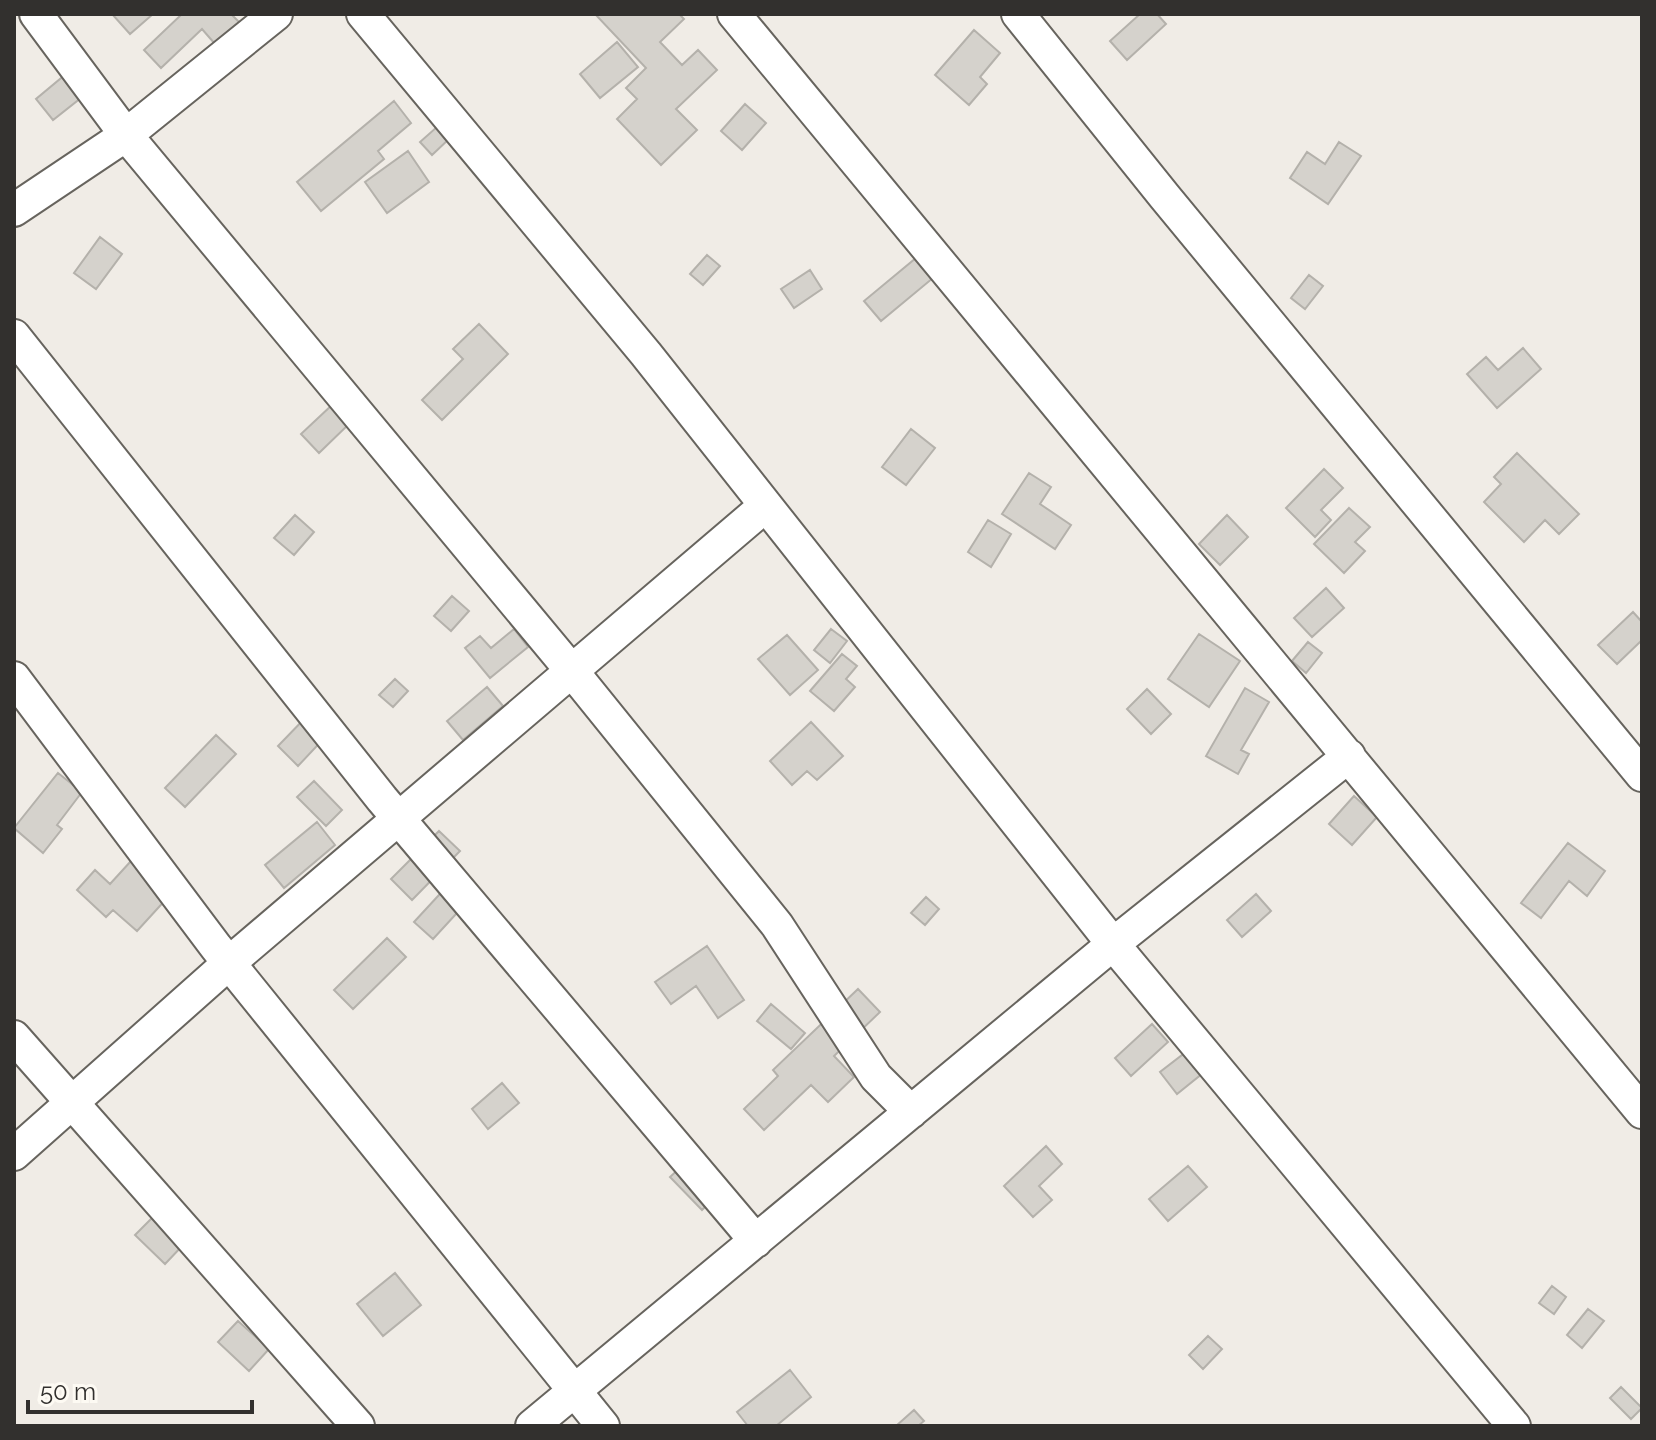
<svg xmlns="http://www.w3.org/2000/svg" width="1656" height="1440" font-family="Raleway,sans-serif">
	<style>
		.building { fill: #d5d2cc; stroke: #b4b1ab; stroke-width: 2 }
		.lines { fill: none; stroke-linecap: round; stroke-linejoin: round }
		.street-casing { stroke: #67645e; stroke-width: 36 }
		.street { stroke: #fff; stroke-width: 32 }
	</style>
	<rect width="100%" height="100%" fill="#f0ece6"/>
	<path class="building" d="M112,14H153L130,34Z
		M182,14H231L239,22L215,44L202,29L161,68L144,50Z
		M595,14H679L684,19L660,42L682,65L698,50L717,70L676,109L697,130L661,165L617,119L637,99L626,88L646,68Z
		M1140,14H1157L1166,24L1127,60L1110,41Z
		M974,30L1000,53L980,77L987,84L969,105L935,75Z
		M617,42L638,67L600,98L580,74Z
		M78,64L96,86L53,120L36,99Z
		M394,101L411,123L378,151L384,159L321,211L297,182Z
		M745,104L766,123L742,150L721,131Z
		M438,126L450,138L432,155L420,142Z
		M1339,142L1361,156L1328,204L1290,178L1307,152L1325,164Z
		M408,151L429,182L387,213L365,182Z
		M100,237L122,254L96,289L74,273Z
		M707,255L720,266L703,285L690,274Z
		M916,258L933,278L881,321L864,301Z
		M810,270L822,289L794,308L781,289Z
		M1309,275L1323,286L1305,309L1291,298Z
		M479,324L508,354L442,420L422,400L463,359L453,349Z
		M1523,348L1541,369L1497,408L1467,374L1486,357L1498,370Z
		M332,405L350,423L319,453L301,434Z
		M911,429L935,448L906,485L882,467Z
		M1517,453L1579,514L1559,534L1545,520L1524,542L1484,502L1501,484L1494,477Z
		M1324,469L1343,488L1321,510L1331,520L1315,537L1286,508Z
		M1029,473L1051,487L1040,504L1071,525L1055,549L1002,514Z
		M1349,508L1370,527L1355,542L1365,551L1344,573L1314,544Z
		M295,515L314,532L294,555L274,538Z
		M1227,515L1248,537L1220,565L1199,544Z
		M988,520L1011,534L991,567L968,552Z
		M1326,588L1344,608L1312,637L1294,618Z
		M452,596L469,611L451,631L434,616Z
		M1633,612L1642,622V640L1617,664L1598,645Z
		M514,629L528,647L490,678L465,648L480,636L491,648Z
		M831,629L847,641L830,663L814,650Z
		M1199,634L1240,661L1209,707L1168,679Z
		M787,635L818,670L790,695L758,659Z
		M1308,642L1322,653L1306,673L1292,661Z
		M842,654L857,666L846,679L855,687L834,711L810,691Z
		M395,679L408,691L393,707L379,695Z
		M487,687L503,706L463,740L447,721Z
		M1245,688L1269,702L1241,750L1249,754L1238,774L1206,756Z
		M1147,689L1171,714L1151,734L1127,709Z
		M309,714L329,733L298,766L278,746Z
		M811,722L843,756L817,780L807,771L792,785L770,761Z
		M216,735L236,754L185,807L165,788Z
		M58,773L82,792L57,825L62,829L43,853L14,828Z
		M314,781L342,810L326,826L297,797Z
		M1354,796L1377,817L1352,845L1329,824Z
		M317,822L335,845L284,888L265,865Z
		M439,831L460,851L412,900L391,879Z
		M1568,843L1605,871L1587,896L1569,881L1541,918L1521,903Z
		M131,861L169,896L137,931L113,910L106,917L77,890L95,870L110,884Z
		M450,883L468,901L433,939L414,922Z
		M1256,894L1271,911L1242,937L1227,920Z
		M926,897L939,909L925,925L911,913Z
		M387,938L406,957L353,1009L334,990Z
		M707,946L744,1000L718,1018L696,986L671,1004L655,982Z
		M858,989L880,1012L834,1056L854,1077L828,1102L811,1085L764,1130L744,1109L778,1076L773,1070Z
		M771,1004L805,1033L791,1049L757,1021Z
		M1152,1024L1168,1042L1131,1076L1115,1058Z
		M1186,1052L1203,1073L1177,1094L1160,1072Z
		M502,1083L519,1103L488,1129L472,1109Z
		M1046,1146L1062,1164L1039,1186L1052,1200L1033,1217L1004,1186Z
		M696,1153L727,1185L702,1210L670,1177Z
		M1188,1166L1207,1187L1168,1221L1149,1199Z
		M154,1216L184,1244L165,1264L135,1235Z
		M395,1273L421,1305L383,1336L357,1304Z
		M1552,1286L1566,1297L1554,1314L1539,1303Z
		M1588,1309L1604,1321L1582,1348L1567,1335Z
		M238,1321L269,1349L249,1371L218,1342Z
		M1208,1336L1222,1349L1203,1369L1189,1355Z
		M790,1370L811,1397L776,1426H748L737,1412Z
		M1621,1387L1642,1408L1631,1419L1610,1398Z
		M914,1410L924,1421L918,1426H896Z"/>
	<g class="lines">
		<defs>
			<path id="street" d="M36,14L126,135L571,670L777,925L876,1077L911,1112
				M363,14L646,354L1113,944L1514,1426
				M734,14L1642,1112
				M1018,14L1165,197L1642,775
				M14,210L126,135L276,14
				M14,336L382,799L756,1241
				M14,678L216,947L603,1426
				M14,1037L358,1426
				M14,1154L229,963L765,506
				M532,1426L1113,944L1349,756"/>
		</defs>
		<use href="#street" class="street-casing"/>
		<use href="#street" class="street"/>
	</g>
	<rect width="1656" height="1440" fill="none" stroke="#32302e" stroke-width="32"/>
	<path d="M28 1400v12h224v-12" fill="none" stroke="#32302e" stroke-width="4"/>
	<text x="40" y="1400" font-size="24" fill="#32302e" stroke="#fdfaf3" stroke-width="6" paint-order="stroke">50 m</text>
</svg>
